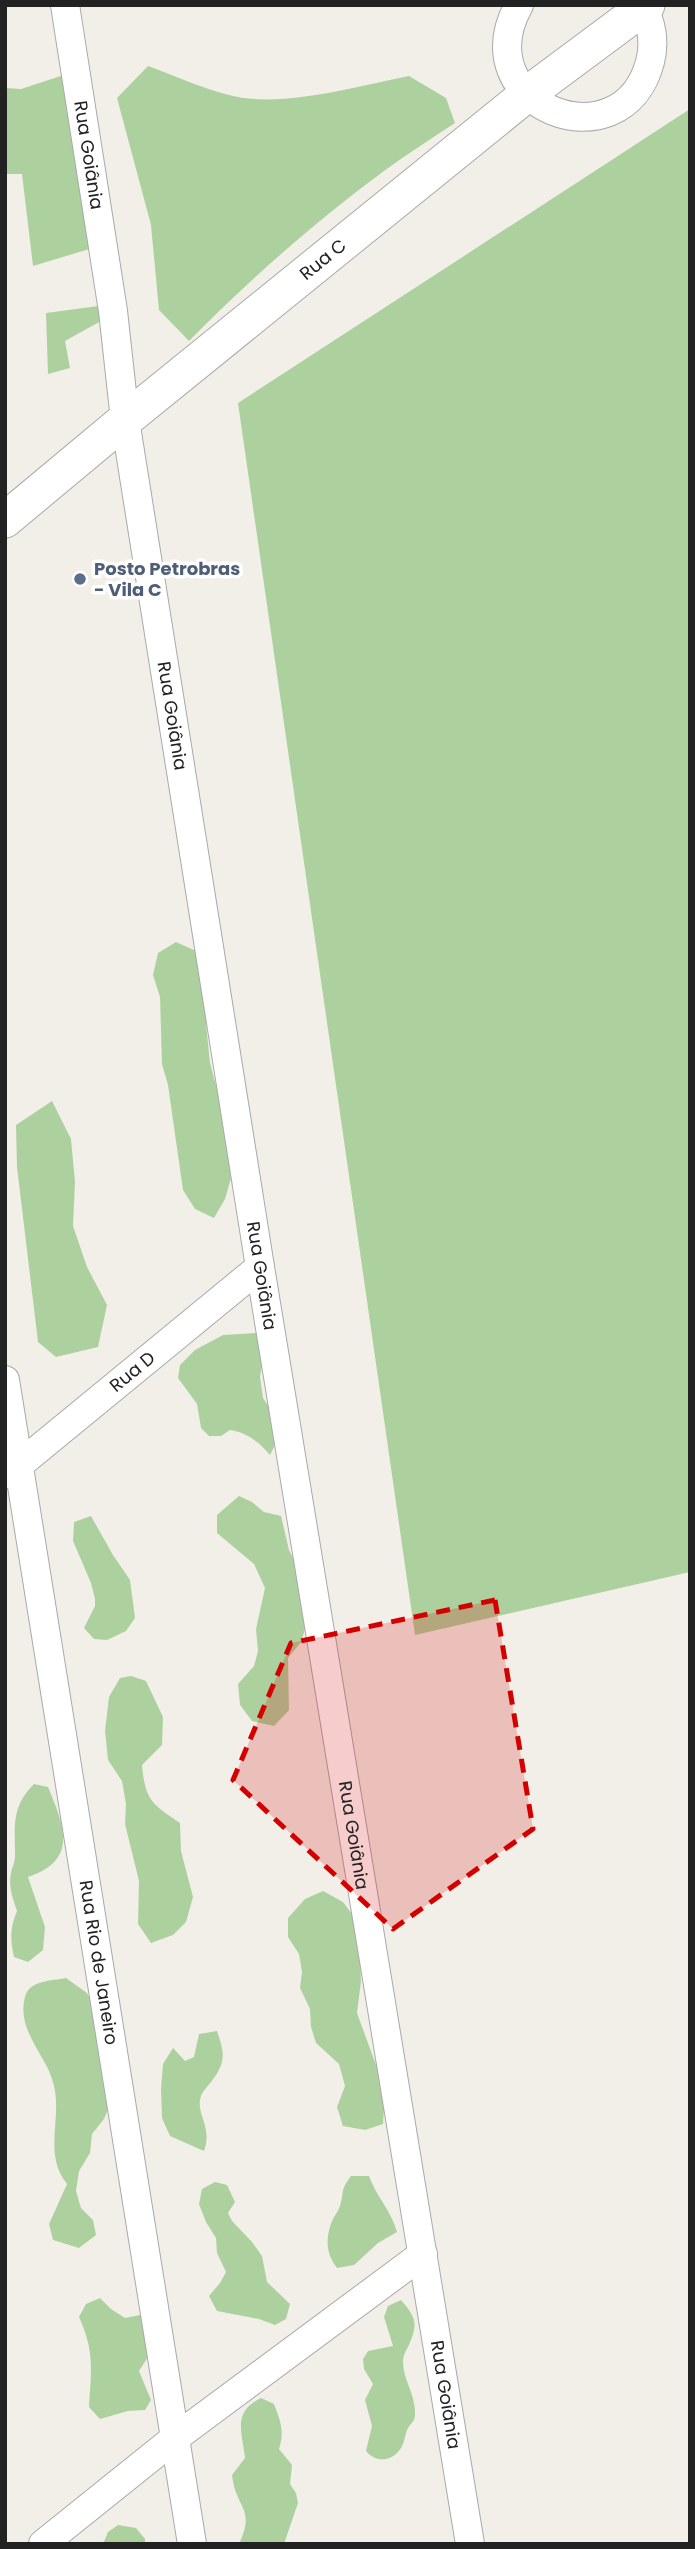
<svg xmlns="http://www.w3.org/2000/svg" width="695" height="2549" font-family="Poppins,sans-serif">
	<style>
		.forest { fill: #add19e }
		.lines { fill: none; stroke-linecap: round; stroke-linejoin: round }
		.minor-casing { stroke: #a9a9a9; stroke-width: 30 }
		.tertiary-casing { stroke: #a9a9a9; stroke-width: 37 }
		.minor { stroke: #fff; stroke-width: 28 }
		.tertiary { stroke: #fff; stroke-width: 35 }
		.marked { fill: #d40000; fill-opacity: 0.2; stroke: #d40000; stroke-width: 5; stroke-dasharray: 14 9; stroke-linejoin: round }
		.service-dot { fill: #5c6f8a; stroke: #fff; stroke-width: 2.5 }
		.labels { text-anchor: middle; stroke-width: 7; stroke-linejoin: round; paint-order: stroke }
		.street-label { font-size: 18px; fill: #222; stroke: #fff }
		.service-label { font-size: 18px; font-weight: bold; fill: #4e5e75; stroke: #fff; text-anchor: start }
	</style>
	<rect width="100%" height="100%" fill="#f2efe9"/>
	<path class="forest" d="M148,66C175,76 202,88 229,95C280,109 358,86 409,76L446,98L455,123C431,139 407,154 384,171C316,221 248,281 189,341L159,310L151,225L117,98Z
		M73,72L96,247L33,266L22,174H5V88L21,89Z
		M690,109V1572L415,1635L238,403Z
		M106,305L101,321L65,341L70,368L48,374L46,313Z
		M176,942L196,951L208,969L206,1024L210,1063L222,1108L231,1178L225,1199L214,1218L195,1209L183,1190L168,1085L162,1064L160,997L153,975L158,953Z
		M52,1101L71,1139L75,1182L73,1226L87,1267L107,1305L98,1347L56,1357L38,1342L17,1167L16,1125Z
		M256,1333L264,1352L260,1377L263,1398L277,1419L276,1443L270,1455C259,1442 248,1433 230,1430L221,1436H209L201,1428L197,1404L178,1378L180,1365L195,1350L223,1335Z
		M239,1496L252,1502L264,1512L281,1516L289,1550L297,1566L307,1623L301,1642L288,1658L289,1710L274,1726L252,1721L240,1705L238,1684L254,1666L258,1651L256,1629L265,1588L254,1564L217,1533V1515Z
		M91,1516L113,1555L130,1580L135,1618L126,1631L107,1640L94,1639L84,1628L95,1606V1599L91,1583L73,1541L74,1522Z
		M131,1676L146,1681L163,1717L162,1745L142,1765C145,1800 152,1804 180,1823L181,1851L193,1897L186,1922L173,1935L151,1943L138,1924L139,1881L125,1824L126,1804L122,1781L108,1760L105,1731L109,1697L120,1678Z
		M34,1784L48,1787C64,1826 79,1860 28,1877L45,1927L43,1950L28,1962L14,1957C10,1939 10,1928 17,1911C13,1899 8,1886 11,1873C12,1867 15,1863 15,1856C15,1826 11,1807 34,1784Z
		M323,1891L343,1902L358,1922L361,1981L357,2013L380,2076L385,2095L383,2124L365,2130L343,2126L337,2107L345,2086L339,2064L316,2043L311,2027L310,2009L300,1988L302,1972L299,1954L288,1937V1918L305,1899Z
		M66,1978L87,1993L107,2032L113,2097L104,2119L92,2134L90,2153L79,2171L76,2191L81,2208L93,2220L96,2235L79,2248L53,2240L49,2224L67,2184C43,2154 62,2120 54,2086C47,2054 16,2032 25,1997C29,1980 52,1981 66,1978Z
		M217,2031C225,2054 226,2062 211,2082C208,2086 202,2092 201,2096C195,2114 213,2126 204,2151L170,2136L162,2118L161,2089L163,2064L173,2048L185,2061L194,2057L199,2034Z
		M351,2176H369C376,2196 392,2212 397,2232L378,2243L354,2265L337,2268C326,2254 325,2239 332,2221C334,2216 338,2212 340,2206C345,2191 339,2192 351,2176Z
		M215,2182L227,2185L235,2202L228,2213L232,2221L252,2242L262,2256L267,2282L290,2304L286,2319L275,2325L259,2319L217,2311L209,2296L220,2283L226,2272L217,2253L216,2238L206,2222L199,2204L202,2189Z
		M100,2298L111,2309L125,2318L145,2314L153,2349L139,2371L151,2400L145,2410L128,2411L100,2419L89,2407C91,2371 95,2352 79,2317L86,2304Z
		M401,2300C417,2318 418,2325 408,2347C405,2352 403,2356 403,2362C403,2380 416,2395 415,2414C415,2421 412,2422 408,2428C405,2433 405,2442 401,2448C392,2462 376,2463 366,2451L372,2426L365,2400L373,2384L364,2369L363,2359L368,2351L393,2346L384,2317L388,2306Z
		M261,2398L274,2404C280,2420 285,2431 279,2449L292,2465L290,2484L296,2493L298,2503L284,2544H239C256,2507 236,2510 232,2475L245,2458C242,2431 232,2412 261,2398Z
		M118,2525L136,2528L145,2539V2544H103L108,2532Z"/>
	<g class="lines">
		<defs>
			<g id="minor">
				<path id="s1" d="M65,5L113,311L125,420L260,1267L470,2544"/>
				<path d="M519,5C463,106 622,167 650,62C655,43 652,21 641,5"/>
				<path id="s2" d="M5,1380L192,2544"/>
				<path id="s3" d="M8,1474L260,1267"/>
				<path d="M43,2544L175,2438L423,2254"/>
			</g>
			<g id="tertiary">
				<path id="s4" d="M5,520L125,420L526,95L647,5"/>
			</g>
		</defs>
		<use href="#minor" class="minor-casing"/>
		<use href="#tertiary" class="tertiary-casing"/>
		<use href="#minor" class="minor"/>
		<use href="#tertiary" class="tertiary"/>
	</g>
	<path class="marked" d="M495,1600L533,1829L393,1929L233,1780L291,1643Z"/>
	<circle class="service-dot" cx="80" cy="579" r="7"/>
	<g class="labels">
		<g class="street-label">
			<text dy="6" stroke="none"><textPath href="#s1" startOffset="152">Rua Goiânia</textPath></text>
			<text dy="6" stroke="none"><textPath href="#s4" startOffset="411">Rua C</textPath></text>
			<text dy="6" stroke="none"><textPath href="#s1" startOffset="719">Rua Goiânia</textPath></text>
			<text dy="6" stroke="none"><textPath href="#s1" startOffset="1286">Rua Goiânia</textPath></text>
			<text dy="6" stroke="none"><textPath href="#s3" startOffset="161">Rua D</textPath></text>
			<text dy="6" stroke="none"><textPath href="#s1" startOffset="1853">Rua Goiânia</textPath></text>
			<text dy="6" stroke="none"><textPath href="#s2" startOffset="590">Rua Rio de Janeiro</textPath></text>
			<text dy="6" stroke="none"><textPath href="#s1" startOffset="2420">Rua Goiânia</textPath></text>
		</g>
		<g class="service-label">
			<text x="94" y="575">Posto Petrobras<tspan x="94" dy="21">- Vila C</tspan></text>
		</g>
	</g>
	<rect width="695" height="2549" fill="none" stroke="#222222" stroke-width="14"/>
</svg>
